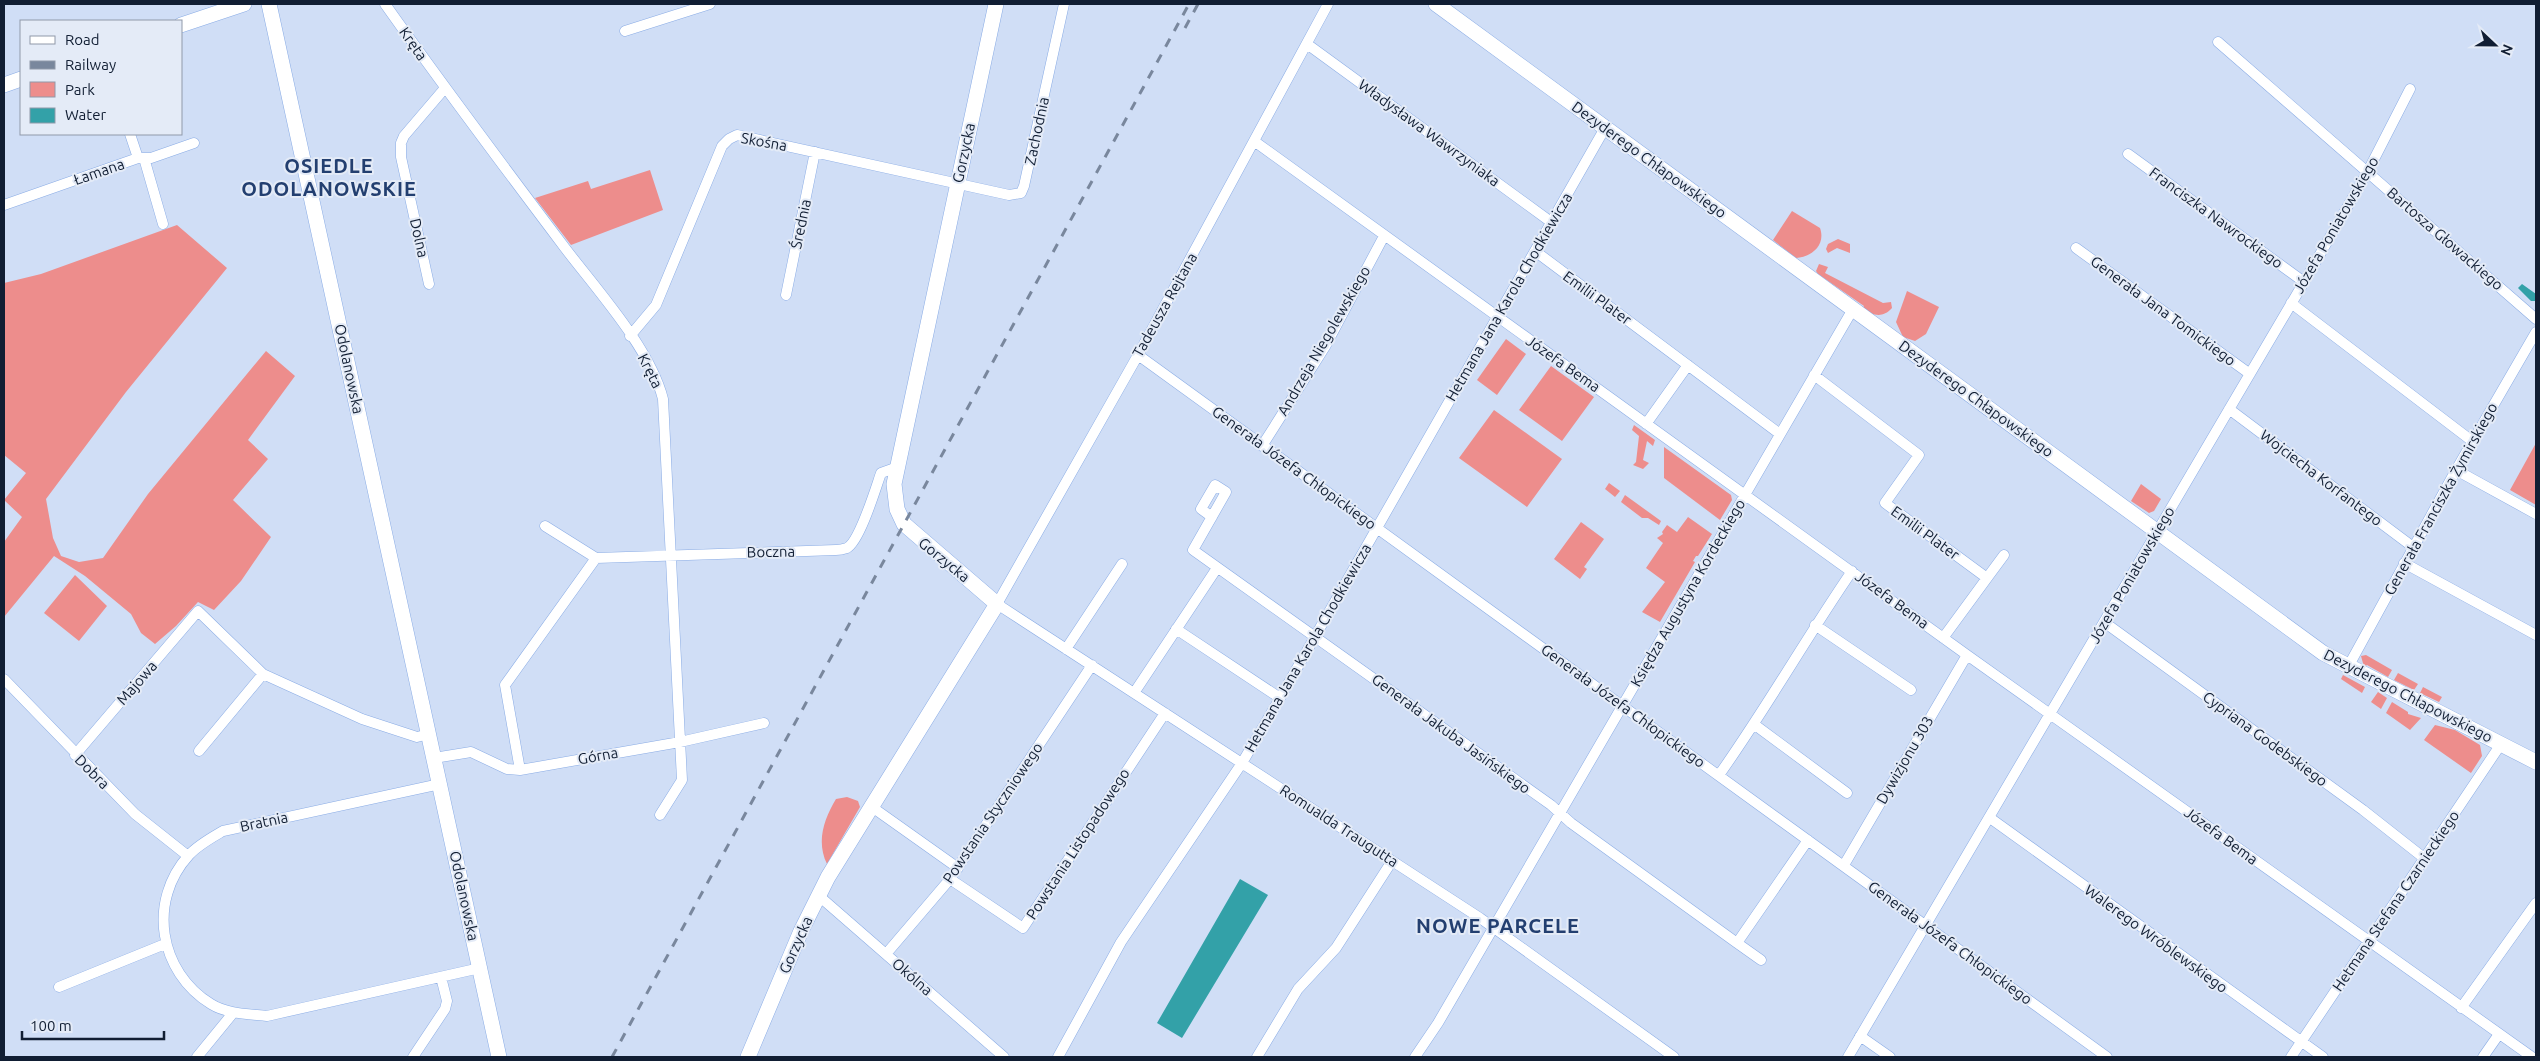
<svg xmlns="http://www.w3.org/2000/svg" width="2540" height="1061" font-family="Ubuntu,sans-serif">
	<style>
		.green { fill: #ed8d8c }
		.water { fill: #33a1a8 }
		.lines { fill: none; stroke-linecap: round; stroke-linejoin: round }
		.street-casing { stroke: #8aace5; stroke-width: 11 }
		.secondary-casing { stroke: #8aace5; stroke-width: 16 }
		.street { stroke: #fff; stroke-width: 10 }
		.secondary { stroke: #fff; stroke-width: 15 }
		.rail { stroke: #79879d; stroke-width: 3; stroke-dasharray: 9 9; stroke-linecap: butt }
		.labels { text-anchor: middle; stroke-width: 4; stroke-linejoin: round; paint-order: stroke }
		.street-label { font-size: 15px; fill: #111e33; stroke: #e4ebf7 }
		.district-label { font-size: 20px; font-weight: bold; letter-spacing: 1px; fill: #233f70; stroke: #e4ebf7 }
	</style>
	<rect width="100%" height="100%" fill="#d0def6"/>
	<path class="green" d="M650,170L663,210L571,245L535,198L588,181L591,189Z
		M1792,211L1820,228C1826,245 1812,257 1796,258L1773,240Z
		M177,225L227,268L126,392L46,499L53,538L61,556L79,562L103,558L148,494L266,351L295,376L248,440L268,459L233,500L271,537L241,581L214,610L198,602L176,626L155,644L141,633L131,614L85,576L54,556L4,617V542L22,517L4,500L26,473L4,455V283L41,274Z
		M1838,239L1850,244V253L1837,248L1828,253L1826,249L1828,244Z
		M1819,264L1828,267L1825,273L1883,303L1891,302L1892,308C1882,319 1873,315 1862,309L1864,306L1818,274L1816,271Z
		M1907,291L1939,307L1926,334L1915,341L1903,337L1896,322Z
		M1506,339L1526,354L1497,395L1477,380Z
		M1551,366L1594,397L1562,441L1519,410Z
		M1494,410L1562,459L1527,507L1459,458Z
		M1634,425L1655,440L1653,446L1647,441L1643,460L1649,463L1643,469L1633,465L1636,462L1639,436L1632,430Z
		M2536,443V505L2510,490Z
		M1664,447L1731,495L1732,500L1720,520L1664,478Z
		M1609,483L1620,491L1615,497L1605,489Z
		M2141,484L2161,499L2154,511L2149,513L2131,501Z
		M1625,495L1661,521L1659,525L1648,518H1642L1621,502Z
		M1688,517L1712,534L1698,556H1696L1693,561L1695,562L1660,622L1642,612L1665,582L1646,568L1663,543L1657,538L1663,534L1662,532L1667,525L1677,532Z
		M1581,522L1604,539L1584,567L1587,569L1580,579L1554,559Z
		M75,575L107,606L79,641L44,613Z
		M2366,655L2392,670L2388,677L2367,665L2364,667L2361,656Z
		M2398,673L2418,684L2414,690L2394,680Z
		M2343,675L2365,687L2362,693L2341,679Z
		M2423,687L2442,697L2439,702L2420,693Z
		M2378,692L2387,698L2381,709L2371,702Z
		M2392,702L2408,712V714L2421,718L2410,730L2386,713Z
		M2435,725L2455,730L2480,745L2482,756L2471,773L2424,740Z
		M847,797L858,801L860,807L827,864C816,842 824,819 836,799Z"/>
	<path class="water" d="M2522,284L2536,294V301H2531L2518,288Z
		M1240,879L1268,895L1182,1038L1157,1023Z"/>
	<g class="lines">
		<defs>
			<path id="street" d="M385,4C443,86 504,167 565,248C597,290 650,348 663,399L682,780L660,815
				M1328,4L1138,355L997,604L1480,918L1674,1057
				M625,31L710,4
				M2218,42L2536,319
				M1307,44L1551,222
				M130,134L138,158
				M1254,141L1967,655L2532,1057
				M2128,154L2304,282
				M144,158L163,224
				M4,205L138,158H151L194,143
				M2076,248L2250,374
				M1535,251L1780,434
				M429,284L401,157V143L404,136L445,88
				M786,295L815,152
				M2291,303L2472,441
				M630,336L656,305L722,146L729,139L737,135L1009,195L1021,193L1024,186L1064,4
				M1138,355L2107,1057
				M1814,375L1919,455L1885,503L1987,578L1943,638
				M2229,409L2413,547
				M1646,424L1688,365
				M1262,446L1326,345L1384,236
				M2456,470L2536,514
				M1212,517L1201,509L1215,485L1226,492L1193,550L1551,805L1571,823L1737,943L1808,840
				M545,526L596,558
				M2404,563L2536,635
				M1987,578L2004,555
				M2104,622L2363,810L2424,858
				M1815,625L1911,690
				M1176,629L1280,698
				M1066,649L1122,564
				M2348,667L2456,470L2536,332
				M4,679L135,814L188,856
				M1134,693L1217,568
				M1755,725L1847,793
				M199,751L263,674
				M75,755L198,611L263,674L362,719L417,737L429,734
				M434,758L471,752L507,769L520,770L680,742L764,723
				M520,770L505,685L596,558L836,550C839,550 844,549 847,548C860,541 876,487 881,473L895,468
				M1719,775C1766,709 1806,638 1852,571
				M440,784L223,831C211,838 198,845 189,855C147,901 159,972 211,1004C227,1014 249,1014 267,1016L480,968
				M872,807L958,868
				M1990,818L2323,1057
				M1844,865L1967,655
				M950,879L1023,928L1165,713
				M819,896L1004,1057
				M1737,943L1761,960
				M886,954L950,879L1092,665
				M59,987L165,944
				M2461,1008L2536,903
				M1860,1036L1890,1057
				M197,1057L233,1013
				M413,1057L445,1009L447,1001L441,977
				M1058,1057L1121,942L1242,763L1280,698L1605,128
				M1257,1057L1298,989L1336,948L1392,861
				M1415,1057L1438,1023L1853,309
				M1848,1057L2304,282L2368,171L2410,89
				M2291,1057L2501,744
				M2483,1057L2499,1034"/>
			<path id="secondary" d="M269,4L499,1057
				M1436,4L2323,653L2536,762
				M181,25L244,4
				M4,85L21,79
				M748,1057L801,931L828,877L997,604L904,524L897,509L894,484L996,4"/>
		</defs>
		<use href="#street" class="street-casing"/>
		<use href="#secondary" class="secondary-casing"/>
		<use href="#street" class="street"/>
		<use href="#secondary" class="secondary"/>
		<path class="rail" d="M1185,28L1198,4
			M612,1057L1189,4"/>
	</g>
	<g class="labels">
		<g class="street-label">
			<text transform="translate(413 44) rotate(55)" y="5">Kręta</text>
			<text transform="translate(1037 131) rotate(-78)" y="5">Zachodnia</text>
			<text transform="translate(1429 133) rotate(36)" y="5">Władysława Wawrzyniaka</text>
			<text transform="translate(764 142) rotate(10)" y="5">Skośna</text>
			<text transform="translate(964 153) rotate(-78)" y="5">Gorzycka</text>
			<text transform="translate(1649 160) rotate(36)" y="5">Dezyderego Chłapowskiego</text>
			<text transform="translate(99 172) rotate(-19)" y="5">Łamana</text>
			<text transform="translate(2216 218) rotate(36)" y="5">Franciszka Nawrockiego</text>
			<text transform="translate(801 224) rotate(-78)" y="5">Średnia</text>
			<text transform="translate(2336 225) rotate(-60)" y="5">Józefa Poniatowskiego</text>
			<text transform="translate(419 238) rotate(77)" y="5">Dolna</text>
			<text transform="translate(2445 239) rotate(41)" y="5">Bartosza Głowackiego</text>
			<text transform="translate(1509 297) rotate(-60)" y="5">Hetmana Jana Karola Chodkiewicza</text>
			<text transform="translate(1597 298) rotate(36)" y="5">Emilii Plater</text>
			<text transform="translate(1165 305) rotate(-61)" y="5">Tadeusza Rejtana</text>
			<text transform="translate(2163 311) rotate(36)" y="5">Generała Jana Tomickiego</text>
			<text transform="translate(1324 341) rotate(-60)" y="5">Andrzeja Niegolewskiego</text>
			<text transform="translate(1563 364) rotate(35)" y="5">Józefa Bema</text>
			<text transform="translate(349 369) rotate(78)" y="5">Odolanowska</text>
			<text transform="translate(650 371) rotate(63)" y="5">Kręta</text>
			<text transform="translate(1976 399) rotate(36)" y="5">Dezyderego Chłapowskiego</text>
			<text transform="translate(1294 468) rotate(36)" y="5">Generała Józefa Chłopickiego</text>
			<text transform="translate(2321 478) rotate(37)" y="5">Wojciecha Korfantego</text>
			<text transform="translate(2441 499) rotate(-61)" y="5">Generała Franciszka Żymirskiego</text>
			<text transform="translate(1925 533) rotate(36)" y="5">Emilii Plater</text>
			<text transform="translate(771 552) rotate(-1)" y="5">Boczna</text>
			<text transform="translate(944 560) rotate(39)" y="5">Gorzycka</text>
			<text transform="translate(2132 575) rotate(-60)" y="5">Józefa Poniatowskiego</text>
			<text transform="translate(1688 593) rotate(-60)" y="5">Księdza Augustyna Kordeckiego</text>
			<text transform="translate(1892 600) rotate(36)" y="5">Józefa Bema</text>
			<text transform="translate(1308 648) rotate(-60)" y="5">Hetmana Jana Karola Chodkiewicza</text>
			<text transform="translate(137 683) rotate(-49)" y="5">Majowa</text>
			<text transform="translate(2408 696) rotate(27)" y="5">Dezyderego Chłapowskiego</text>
			<text transform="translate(1623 706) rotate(36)" y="5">Generała Józefa Chłopickiego</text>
			<text transform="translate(1451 734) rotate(36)" y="5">Generała Jakuba Jasińskiego</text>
			<text transform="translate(2265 739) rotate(36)" y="5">Cypriana Godebskiego</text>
			<text transform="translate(598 756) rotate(-10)" y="5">Górna</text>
			<text transform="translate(1905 760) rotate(-60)" y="5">Dywizjonu 303</text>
			<text transform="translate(92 772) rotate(45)" y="5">Dobra</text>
			<text transform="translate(993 813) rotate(-56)" y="5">Powstania Styczniowego</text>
			<text transform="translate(264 822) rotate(-12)" y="5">Bratnia</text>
			<text transform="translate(1339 826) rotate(33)" y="5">Romualda Traugutta</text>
			<text transform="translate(2221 836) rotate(36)" y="5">Józefa Bema</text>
			<text transform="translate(1078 844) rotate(-57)" y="5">Powstania Listopadowego</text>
			<text transform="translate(464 896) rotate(78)" y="5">Odolanowska</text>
			<text transform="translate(2396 901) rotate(-56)" y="5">Hetmana Stefana Czarnieckiego</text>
			<text transform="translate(2156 939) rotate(36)" y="5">Walerego Wróblewskiego</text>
			<text transform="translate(1950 943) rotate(36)" y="5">Generała Józefa Chłopickiego</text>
			<text transform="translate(796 945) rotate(-66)" y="5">Gorzycka</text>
			<text transform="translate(912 977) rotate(41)" y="5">Okólna</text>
		</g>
		<g class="district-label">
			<text x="329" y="173">OSIEDLE<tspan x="329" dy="23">ODOLANOWSKIE</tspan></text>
			<text x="1498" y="933">NOWE PARCELE</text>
		</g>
	</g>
	<rect width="2540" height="1061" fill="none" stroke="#111e33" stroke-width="10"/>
	<rect x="20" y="20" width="162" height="115" fill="#e4ebf7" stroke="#9099a9"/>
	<rect x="30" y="36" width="25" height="8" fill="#ffffff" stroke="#9099a9"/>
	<text x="65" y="45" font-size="15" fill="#111e33">Road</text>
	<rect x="30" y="61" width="25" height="8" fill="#79879d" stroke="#9099a9"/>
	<text x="65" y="70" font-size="15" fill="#111e33">Railway</text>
	<rect x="30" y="82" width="25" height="15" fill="#ed8d8c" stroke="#9099a9"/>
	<text x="65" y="95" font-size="15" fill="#111e33">Park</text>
	<rect x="30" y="108" width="25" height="15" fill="#33a1a8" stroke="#9099a9"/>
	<text x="65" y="120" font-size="15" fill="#111e33">Water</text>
	<g transform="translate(2495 45) rotate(112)" stroke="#e4ebf7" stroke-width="4" paint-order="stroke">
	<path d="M0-4L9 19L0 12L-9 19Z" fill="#111e33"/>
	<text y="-8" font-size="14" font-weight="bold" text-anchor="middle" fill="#111e33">N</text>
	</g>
	<path d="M22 1031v8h142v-8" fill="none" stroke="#111e33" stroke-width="2.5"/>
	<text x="30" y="1031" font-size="15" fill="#111e33" stroke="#e4ebf7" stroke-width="4" paint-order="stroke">100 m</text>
</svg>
